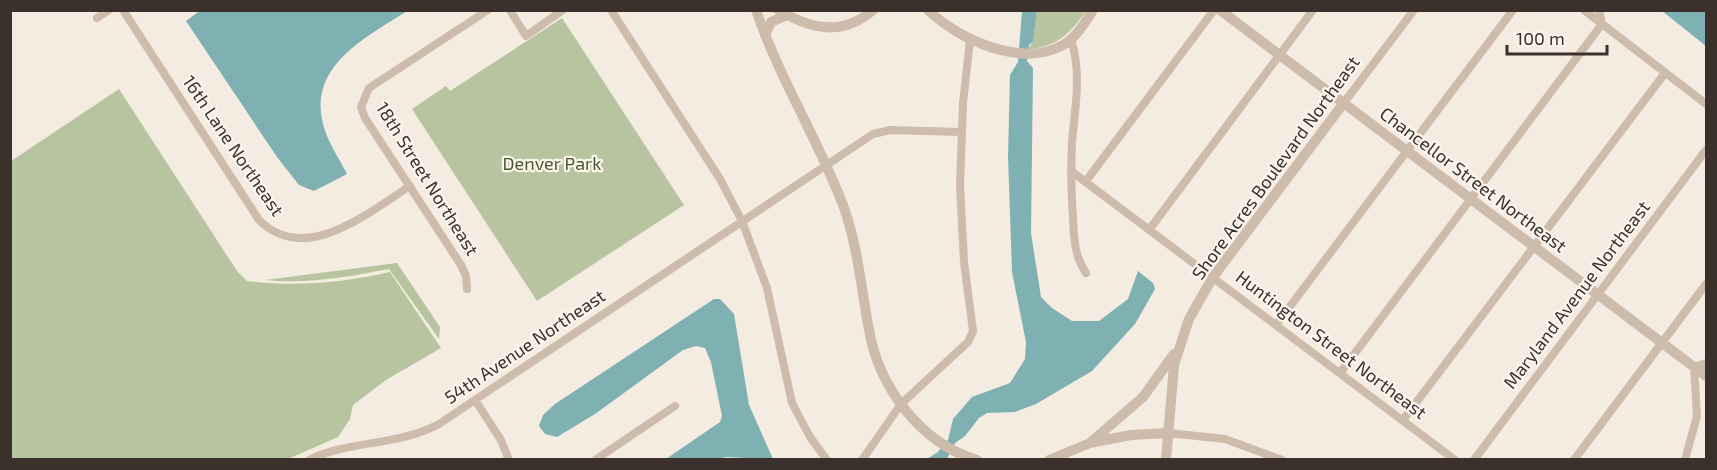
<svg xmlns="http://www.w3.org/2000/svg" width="1717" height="470" font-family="'Exo 2',sans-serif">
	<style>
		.green { fill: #b8c4a0 }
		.water { fill: #7fb0b2 }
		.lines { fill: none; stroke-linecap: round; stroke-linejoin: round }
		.minor { stroke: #cdbbac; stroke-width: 8 }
		.tertiary { stroke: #cdbbac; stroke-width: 10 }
		.labels { text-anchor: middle; stroke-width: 4.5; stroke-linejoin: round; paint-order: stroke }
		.street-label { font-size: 18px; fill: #3b302b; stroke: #fbf5ee }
		.park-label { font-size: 18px; fill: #4a5a2e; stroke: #fbf5ee }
	</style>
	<rect width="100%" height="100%" fill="#f4ebe1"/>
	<path class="green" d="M1037,11H1086C1070,33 1058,47 1028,49L1033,42Z
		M562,18L684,205L537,301L412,109L446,86L450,91Z
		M119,89L237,271L247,281C297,287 341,283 390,272L441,348L386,380L353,405L350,419L338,437L288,459H11V161Z
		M397,263L440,327L439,339L389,269C348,277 308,284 265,280Z"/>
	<path class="water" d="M201,10L407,11C367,37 308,65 323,124C327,141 339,158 347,174L314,191L299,185L277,157L186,21Z
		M1022,11H1037L1033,42L1029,45L1027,61L1033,68L1031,233L1041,297L1052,308L1072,321H1099L1128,299L1138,271L1153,283L1155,289L1135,324L1092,371L1036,404L1015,412L987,413L979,418L965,436L955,443L947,459L925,460L938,452L948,440L953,419L972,397L1010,383L1025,359L1026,342L1012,272L1008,157L1010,75L1018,62Z
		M1662,11H1706V46Z
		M714,299H720L734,314L749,405L773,459L725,457L720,460L666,459L720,422L722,416L711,362L705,348L696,346L683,350L595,414L557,437L545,434L539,426L543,415L555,404Z"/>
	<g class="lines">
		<path class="minor" d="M123,10L259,220C305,266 368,213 410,186
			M510,10L526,36L563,10
			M611,10L720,179L742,221L767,288L792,403L810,437L827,460
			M1584,10L1706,104
			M97,18L109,10
			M1071,39C1082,74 1075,107 1072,143C1071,168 1071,192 1073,217C1074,238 1074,255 1086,273
			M1343,104L1414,10
			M1071,171L1455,460
			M1086,181L1214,10
			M1149,230L1313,10
			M467,289L466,276L461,265L365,118L361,107L369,88L488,10
			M1276,325L1513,10
			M1340,373L1602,24L1599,10
			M475,400L501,440L509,460
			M1403,420L1665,73
			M1168,433L1225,439L1282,460
			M309,460C352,439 396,447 439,424L873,134L890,130L961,132
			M595,460L675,406
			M862,460L901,404L968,342L973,331L964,262L960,186L963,103L970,40
			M1474,460L1706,150
			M1574,460L1706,284
			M1685,460L1697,416L1694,367L1706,363"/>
		<path class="tertiary" d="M756,10C779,78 818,139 843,205C858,246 861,288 869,330C879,387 920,443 977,460
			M778,10C811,29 842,37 873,10
			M928,10C959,40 1022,68 1063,45C1076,38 1085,22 1093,10
			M1220,10L1706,376
			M765,35L771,22L787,15
			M1090,443L1143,397L1174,354
			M1049,460L1090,443L1131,435L1168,433
			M1166,460L1174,365L1189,319L1213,277L1343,104"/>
	</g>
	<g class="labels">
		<g class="street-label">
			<text transform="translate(233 146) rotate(56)" y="6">16th Lane Northeast</text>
			<text transform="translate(1276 168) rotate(-54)" y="6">Shore Acres Boulevard Northeast</text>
			<text transform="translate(427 179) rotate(58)" y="6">18th Street Northeast</text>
			<text transform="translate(1473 180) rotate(37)" y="6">Chancellor Street Northeast</text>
			<text transform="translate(1577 295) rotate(-53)" y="6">Maryland Avenue Northeast</text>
			<text transform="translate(1331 345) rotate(37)" y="6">Huntington Street Northeast</text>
			<text transform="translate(525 347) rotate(-34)" y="6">54th Avenue Northeast</text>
		</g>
		<g class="park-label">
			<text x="552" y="170">Denver Park</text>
		</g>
	</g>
	<rect width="1717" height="470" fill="none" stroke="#3b302b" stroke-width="24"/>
	<path d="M1507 45v9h100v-9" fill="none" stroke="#3b302b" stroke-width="3"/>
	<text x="1516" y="45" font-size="18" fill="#3b302b" stroke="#fbf5ee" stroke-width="4.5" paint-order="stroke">100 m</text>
</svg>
